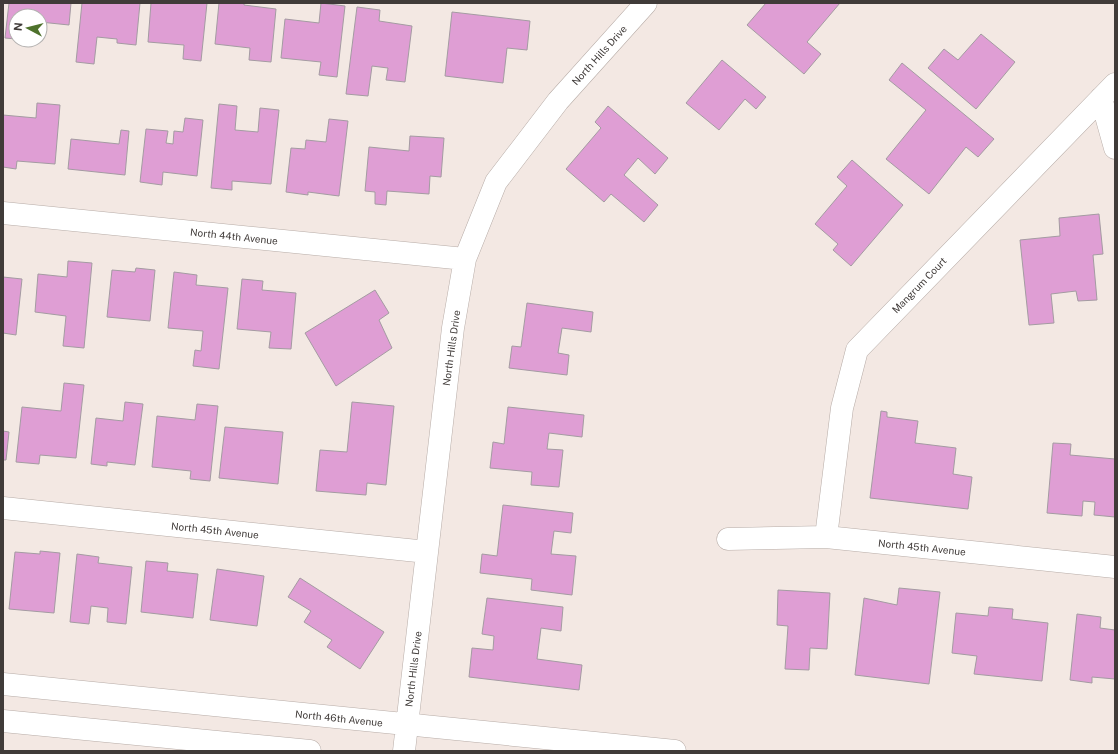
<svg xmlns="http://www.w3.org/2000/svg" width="1118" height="754" font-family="'Public Sans',sans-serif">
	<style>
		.building { fill: #df9ed4; stroke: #a49ba2 }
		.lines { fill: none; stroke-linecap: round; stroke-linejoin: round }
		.minor-casing { stroke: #b7aca7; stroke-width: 23 }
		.minor { stroke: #fff; stroke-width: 22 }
		.labels { text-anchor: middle; stroke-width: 3; stroke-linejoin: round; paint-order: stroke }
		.street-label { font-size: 10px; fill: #403b39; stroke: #fff }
	</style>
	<rect width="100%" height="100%" fill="#f3e8e3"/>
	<path class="building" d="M9,3H71L69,25L40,22V16H16V39L5,38Z
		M82,3H140L136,45L117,43V39L97,37L94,64L76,62Z
		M151,3H207L201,61L183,59L184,45L148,42Z
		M219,3H244V5L276,9L271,62L249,60L250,48L215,44Z
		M321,3L345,6L337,77L319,75L321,62L281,58L285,19L319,23Z
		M766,3H840L807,42L821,54L804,74L747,25Z
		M357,7L380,10L379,21L412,26L405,82L386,80L388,68L372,66L368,96L346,94Z
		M452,12L530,21L527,50L507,48L503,83L445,76Z
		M981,34L1015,62L976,109L928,68L944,49L958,60Z
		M722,60L766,97L756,109L745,99L719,130L686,103Z
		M902,63L994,139L978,157L966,147L929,194L886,159L926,110L889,80Z
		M37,103L60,105L55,164L17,161L16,169L3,167V115L36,118Z
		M219,104L237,106L235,130L258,132L260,108L279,110L271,184L232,181V190L211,188Z
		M608,106L668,158L655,174L638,158L624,175L658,205L644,222L611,194L604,202L566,169L601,128L595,122Z
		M185,118L203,120L197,176L163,172L162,185L140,182L146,129L168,131L166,143L173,144L174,131L183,132Z
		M329,119L348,121L339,196L308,192V195L286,192L291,148L305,149L306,140L326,142Z
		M121,130L129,131L125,175L68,169L71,139L119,144Z
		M410,136L444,138L441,177L430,176L429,194L387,191L386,205L375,204V192L365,191L369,147L409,151Z
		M852,160L903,205L851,266L833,250L838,244L815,224L847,186L837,177Z
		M1099,214L1103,254L1093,255L1097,300L1078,301L1076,291L1051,294L1054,323L1029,325L1020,240L1060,236L1059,218Z
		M68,261L92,263L84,348L63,346L66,316L35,312L38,274L67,277Z
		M136,268L155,270L150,321L107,317L112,270L135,272Z
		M174,272L197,275L196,285L228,288L219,369L193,366L195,350L201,351L203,331L168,328Z
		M3,277L22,279L16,335L3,333Z
		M242,279L263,281L262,290L296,293L291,349L269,348L271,332L237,329Z
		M375,290L389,313L379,320L392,348L336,386L305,333Z
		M527,303L593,312L591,332L562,328L558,353L569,355L567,375L509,368L512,346L521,347Z
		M64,383L84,385L76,458L40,455L39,464L16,462L22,407L61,411Z
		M125,402L143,404L135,465L107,462V466L91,464L96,418L123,421Z
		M352,402L394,406L386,485L367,483L366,495L316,491L320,450L347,452Z
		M197,404L218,406L210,481L190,479L191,471L152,467L157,416L195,420Z
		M508,407L584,415L582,437L549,433L547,449L563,450L559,487L531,485L532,472L490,468L493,442L504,444Z
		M881,411L887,412V417L918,421L915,443L956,448L953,474L972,477L968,509L870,498Z
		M225,427L283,432L278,484L219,478Z
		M3,431L9,432L6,460H3Z
		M1053,443L1071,444L1070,455L1115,459V517L1094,515L1095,502L1083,501L1082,516L1047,513Z
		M503,505L573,513L571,533L554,531L551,554L576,556L572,595L531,590L532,579L480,573L482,554L497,556Z
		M40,551L60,553L54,613L9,609L15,552L40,554Z
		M77,554L99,557L98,563L132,567L126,624L107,622L108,608L91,606L89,624L70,622Z
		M146,561L168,563L167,571L198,574L193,618L141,612Z
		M217,569L264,576L257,626L210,620Z
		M300,578L384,632L360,669L327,647L332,640L304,622L311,611L288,597Z
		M899,588L940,592L929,684L855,675L864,598L897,605Z
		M778,590L830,593L827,649L810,648L809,670L785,669L788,626L777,625Z
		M487,598L563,607L561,631L541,628L537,659L582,665L579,690L469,677L472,648L493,650L494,636L482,634Z
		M989,607L1013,609L1012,619L1048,623L1042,681L974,674L977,656L952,653L956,613L988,616Z
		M1077,614L1101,617L1100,628L1115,630V679L1092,677V683L1070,680Z"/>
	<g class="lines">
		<defs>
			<path id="minor" d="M1101,98L1115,148
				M3,213L465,259
				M3,508L427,552
				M826,537L842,408L857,350L1115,84
				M728,539L826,537L1115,567
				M3,684L675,751
				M3,721L310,751
				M404,751L453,328L465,259L496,182L558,101L646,3"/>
		</defs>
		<use href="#minor" class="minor-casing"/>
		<use href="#minor" class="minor"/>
	</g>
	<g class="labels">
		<g class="street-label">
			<text transform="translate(599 55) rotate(-48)" y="4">North Hills Drive</text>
			<text transform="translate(234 236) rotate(6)" y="4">North 44th Avenue</text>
			<text transform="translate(919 285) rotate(-46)" y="4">Mangrum Court</text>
			<text transform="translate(451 348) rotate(-82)" y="4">North Hills Drive</text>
			<text transform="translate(215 530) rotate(6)" y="4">North 45th Avenue</text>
			<text transform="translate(922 547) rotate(6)" y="4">North 45th Avenue</text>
			<text transform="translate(413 669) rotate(-83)" y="4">North Hills Drive</text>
			<text transform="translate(339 718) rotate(6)" y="4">North 46th Avenue</text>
		</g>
	</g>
	<rect width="1118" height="754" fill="none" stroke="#403b39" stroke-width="8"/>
	<g transform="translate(28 28) rotate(277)"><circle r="19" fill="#ffffff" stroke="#b3b1b0"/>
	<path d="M0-3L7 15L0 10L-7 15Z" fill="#4e722c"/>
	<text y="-6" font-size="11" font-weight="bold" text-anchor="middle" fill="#403b39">N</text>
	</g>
</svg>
